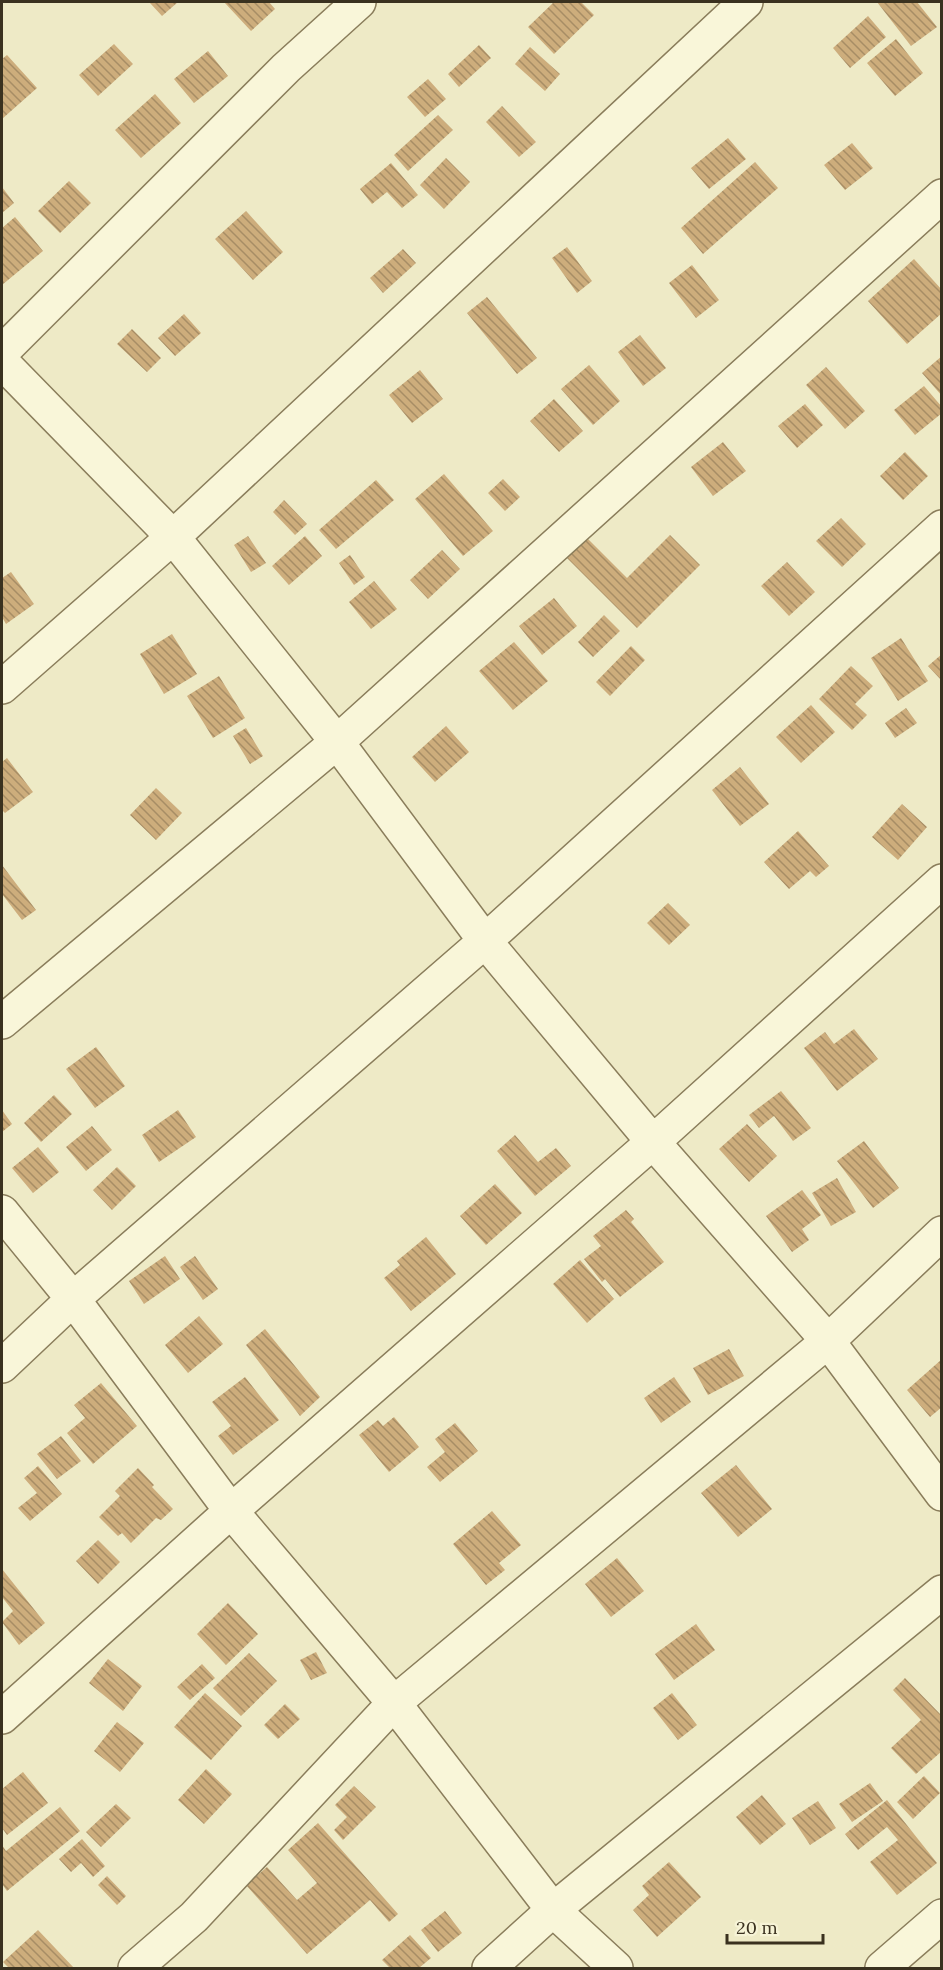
<svg xmlns="http://www.w3.org/2000/svg" width="943" height="1970" font-family="Lora,serif">
	<style>
		.building { fill: url(#building-back-hatch) }
		.lines { fill: none; stroke-linecap: round; stroke-linejoin: round }
		.minor-casing { stroke: #8a7d5b; stroke-width: 36 }
		.minor { stroke: #f9f6d9; stroke-width: 33 }
	</style>
	<defs>
		<pattern id="building-back-hatch" width="6" height="6" patternUnits="userSpaceOnUse" patternTransform="scale(1.5)"><rect width="6" height="6" fill="#cdad7c"/><path d="M-1 5l2 2M0 0l6 6M5-1l2 2" fill="none" stroke="#a78d65"/></pattern>
	</defs>
	<rect width="100%" height="100%" fill="#eeeac6"/>
	<path class="building" d="M151,2H178L162,16L150,3Z
		M224,2H269L275,9L251,31Z
		M554,2H581L594,15L554,54L528,27Z
		M877,2H917L937,27L911,46Z
		M868,16L886,37L850,68L833,48Z
		M896,39L923,73L895,96L867,63Z
		M114,44L133,64L98,96L79,75Z
		M479,45L491,58L459,87L448,74Z
		M530,47L560,74L545,91L515,64Z
		M208,51L228,76L194,103L174,79Z
		M7,55L37,88L2,119V59Z
		M428,79L446,99L425,117L407,97Z
		M155,94L181,123L141,158L115,130Z
		M502,106L536,142L519,157L486,122Z
		M438,115L453,130L408,171L394,155Z
		M728,138L746,159L709,189L691,168Z
		M852,143L873,168L845,190L824,165Z
		M446,158L470,182L444,209L420,185Z
		M755,162L778,188L703,254L681,228Z
		M391,163L418,195L402,208L387,192L372,204L360,189Z
		M69,181L91,203L60,233L38,211Z
		M2,187L14,203L2,213Z
		M246,211L283,252L253,280L215,239Z
		M15,217L43,251L2,285V228Z
		M567,247L592,281L577,293L552,258Z
		M403,249L416,263L383,293L370,278Z
		M914,259L942,290V313L907,344L868,301Z
		M692,265L719,300L696,318L669,283Z
		M487,297L537,358L517,374L467,313Z
		M184,314L201,333L175,356L158,338Z
		M132,329L161,358L147,372L117,344Z
		M640,335L666,368L643,386L618,352Z
		M942,356V396L922,373Z
		M589,365L620,401L593,425L561,389Z
		M826,367L865,411L845,429L806,385Z
		M420,370L443,399L412,423L389,395Z
		M924,386L942,407V413L915,435L894,410Z
		M554,399L583,431L559,452L530,421Z
		M805,404L823,425L797,448L778,426Z
		M723,442L746,471L713,496L691,467Z
		M905,452L928,476L903,500L880,476Z
		M444,474L493,531L463,556L415,499Z
		M503,479L520,497L505,511L488,493Z
		M376,480L394,500L336,549L319,530Z
		M284,500L307,524L295,535L273,512Z
		M841,518L866,544L842,567L816,541Z
		M670,535L700,565L637,628L567,558L587,538L627,578Z
		M248,536L266,563L251,572L234,545Z
		M305,536L322,556L289,585L272,566Z
		M442,550L460,569L428,599L410,580Z
		M350,555L365,577L354,585L339,563Z
		M787,562L815,592L789,616L761,586Z
		M11,572L34,604L6,624L2,617V578Z
		M374,581L397,609L371,629L349,602Z
		M554,598L577,626L542,655L519,626Z
		M604,615L620,631L593,657L578,642Z
		M172,634L197,674L164,694L140,654Z
		M901,638L928,681L898,701L871,658Z
		M514,642L548,681L513,710L479,671Z
		M631,646L645,660L610,696L596,682Z
		M942,654V681L928,666Z
		M851,666L873,686L855,704L867,715L852,730L819,699Z
		M219,676L245,718L213,738L187,696Z
		M811,705L835,732L801,763L776,737Z
		M906,708L917,723L895,738L885,723Z
		M446,726L469,752L435,782L412,757Z
		M246,728L263,756L250,764L233,736Z
		M7,758L33,792L5,813L2,810V762Z
		M740,767L769,804L740,826L712,790Z
		M156,788L182,813L156,840L130,815Z
		M902,804L927,827L898,860L872,837Z
		M798,831L829,866L816,877L810,871L789,889L764,862Z
		M2,865L36,910L22,920L2,894Z
		M668,903L690,925L669,945L647,923Z
		M854,1029L878,1059L837,1091L804,1048L825,1032L834,1044Z
		M96,1047L125,1086L95,1108L66,1069Z
		M781,1091L811,1128L793,1141L774,1116L759,1128L749,1115Z
		M54,1095L72,1114L41,1142L24,1123Z
		M2,1110L12,1124L2,1132Z
		M178,1110L196,1137L159,1162L142,1135Z
		M747,1124L777,1156L749,1182L719,1149Z
		M92,1126L112,1150L86,1171L66,1147Z
		M515,1135L538,1162L556,1148L571,1166L535,1196L497,1151Z
		M864,1141L899,1188L873,1208L837,1161Z
		M38,1147L59,1172L33,1193L12,1168Z
		M117,1167L136,1186L112,1210L93,1190Z
		M837,1178L856,1212L831,1226L812,1193Z
		M495,1184L522,1213L486,1245L460,1216Z
		M802,1190L821,1215L802,1229L809,1240L792,1252L766,1216Z
		M626,1210L634,1219L631,1222L664,1262L620,1297L605,1279L602,1282L584,1259L601,1246L593,1236Z
		M426,1237L456,1274L411,1311L384,1278L400,1265L397,1261Z
		M165,1256L180,1279L144,1304L129,1281Z
		M195,1256L218,1289L203,1300L180,1267Z
		M580,1260L614,1299L587,1323L553,1284Z
		M199,1316L223,1344L188,1373L165,1345Z
		M265,1329L320,1397L300,1416L246,1345Z
		M729,1349L744,1376L708,1395L693,1368Z
		M942,1359V1407L930,1417L907,1390Z
		M245,1377L279,1420L233,1455L218,1436L231,1426L212,1402Z
		M674,1377L691,1402L661,1423L644,1398Z
		M101,1383L137,1426L93,1464L67,1433L85,1418L74,1405Z
		M394,1417L419,1447L389,1472L359,1435L378,1420L383,1426Z
		M455,1423L478,1451L440,1482L427,1467L445,1452L435,1439Z
		M61,1436L81,1461L57,1479L37,1454Z
		M736,1465L772,1509L738,1537L701,1493Z
		M38,1466L62,1494L30,1521L18,1508L37,1493L24,1478Z
		M138,1468L154,1485L152,1487L173,1509L161,1520L156,1518L131,1543L122,1533L118,1536L99,1517L120,1496L115,1491Z
		M492,1511L521,1545L499,1563L505,1570L486,1585L453,1544Z
		M98,1540L120,1562L98,1584L76,1561Z
		M617,1558L644,1591L611,1617L585,1584Z
		M2,1569L45,1623L19,1645L2,1622L13,1611L2,1597Z
		M228,1603L258,1634L226,1665L197,1634Z
		M696,1624L715,1650L674,1680L655,1654Z
		M316,1652L327,1673L311,1680L300,1660Z
		M249,1653L277,1681L241,1716L213,1688Z
		M108,1659L142,1686L123,1711L89,1683Z
		M202,1664L215,1678L190,1700L177,1687Z
		M905,1678L942,1716V1751L916,1774L891,1748L921,1720L893,1690Z
		M205,1693L242,1726L211,1760L174,1727Z
		M672,1693L697,1725L678,1740L653,1708Z
		M285,1704L300,1719L278,1739L264,1725Z
		M117,1722L144,1743L120,1772L94,1751Z
		M206,1769L232,1794L204,1824L178,1800Z
		M23,1772L48,1803L7,1835L2,1828V1789Z
		M924,1776L940,1793L913,1819L897,1802Z
		M870,1783L883,1801L852,1822L839,1804Z
		M354,1786L376,1807L343,1840L334,1830L347,1817L335,1805Z
		M762,1795L786,1824L760,1845L736,1817Z
		M887,1800L937,1863L897,1895L870,1862L898,1840L887,1827L858,1850L845,1834Z
		M818,1801L836,1828L810,1845L792,1818Z
		M116,1804L131,1818L101,1847L86,1832Z
		M60,1807L80,1831L7,1891L2,1884V1845L6,1851Z
		M318,1823L398,1914L389,1922L370,1900L307,1954L246,1885L267,1867L297,1900L317,1883L288,1850Z
		M82,1839L105,1866L93,1877L81,1863L71,1872L59,1859Z
		M669,1862L701,1897L657,1937L633,1910L649,1895L642,1886Z
		M107,1876L126,1896L117,1905L98,1885Z
		M445,1911L462,1933L438,1952L421,1930Z
		M38,1930L74,1968H9L3,1962Z
		M410,1935L431,1958L419,1968H390L382,1960Z"/>
	<g class="lines">
		<defs>
			<path id="minor" d="M2,352L286,68L359,2
				M2,362L173,537L337,742L485,941L653,1142L828,1341L942,1494
				M2,687L173,537L746,2
				M2,1022L337,742L942,196
				M2,1212L73,1299L231,1511L394,1703L553,1910L616,1968
				M2,1366L73,1299L485,941L942,527
				M2,1717L231,1511L653,1142L942,881
				M135,1968L194,1917L394,1703L828,1341L942,1233
				M489,1968L553,1910L942,1592
				M882,1968L942,1916"/>
		</defs>
		<use href="#minor" class="minor-casing"/>
		<use href="#minor" class="minor"/>
	</g>
	<rect width="943" height="1970" fill="none" stroke="#3a311f" stroke-width="6"/>
	<path d="M727 1934v9h96v-9" fill="none" stroke="#3a311f" stroke-width="3"/>
	<text x="736" y="1934" font-size="18" fill="#3a311f" stroke="#f6f3d6" stroke-width="4.5" paint-order="stroke">20 m</text>
</svg>
